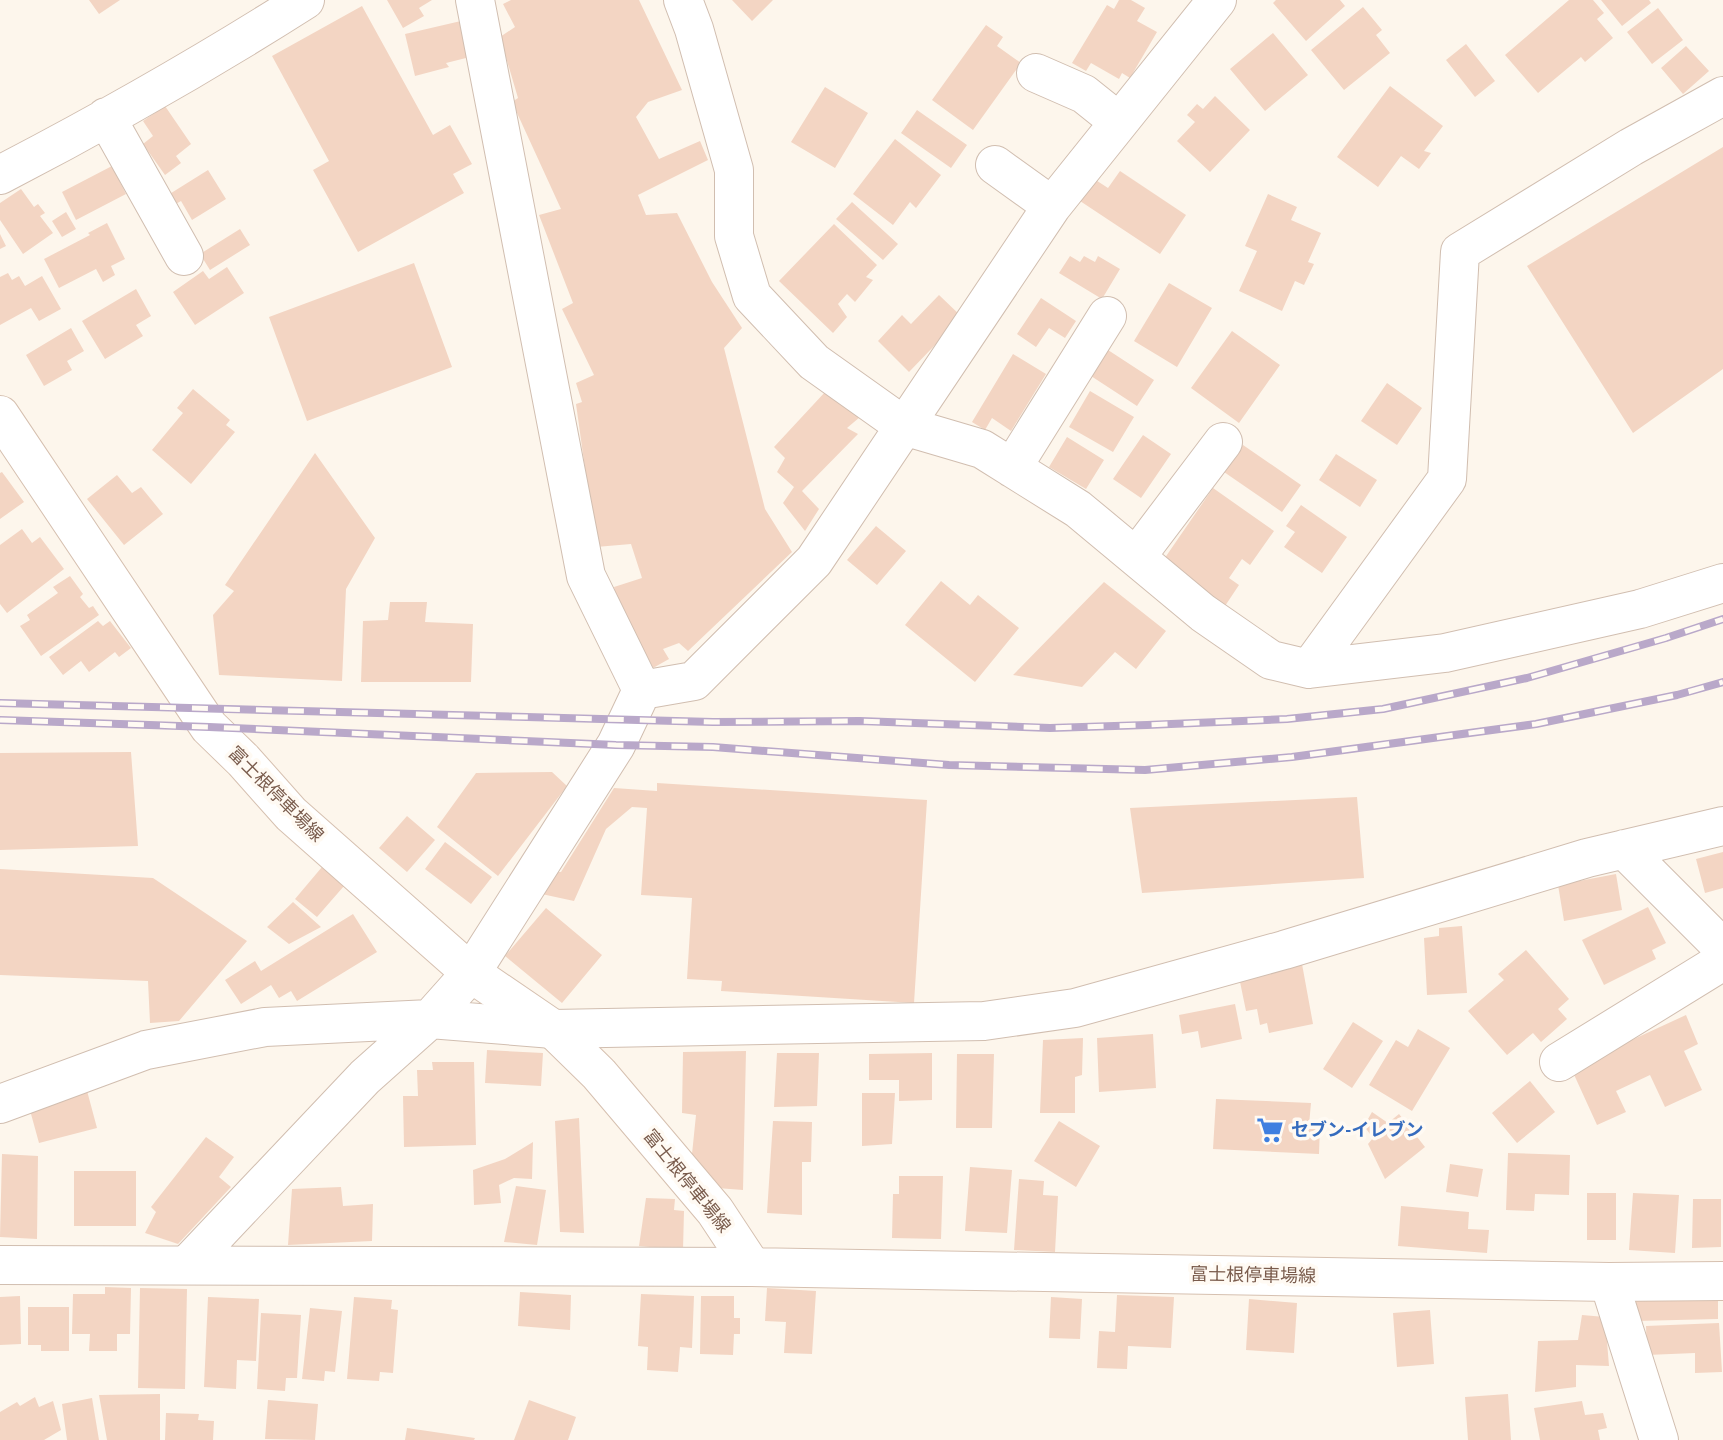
<svg xmlns="http://www.w3.org/2000/svg" width="1723" height="1440" font-family="'PT Sans','Noto Sans JP',sans-serif">
	<style>
		.building { fill: #f3d5c3 }
		.lines { fill: none; stroke-linecap: round; stroke-linejoin: round }
		.minor-casing { stroke: #d1beb0; stroke-width: 40 }
		.secondary-casing { stroke: #d6c0b0; stroke-width: 40 }
		.minor { stroke: #fff; stroke-width: 38 }
		.secondary { stroke: #fff; stroke-width: 38 }
		.rail-casing { stroke: #b9a8c9; stroke-width: 8 }
		.rail { stroke: #fffaf3; stroke-width: 5; stroke-dasharray: 16; stroke-linecap: butt }
		.labels { text-anchor: middle; stroke-width: 7; stroke-linejoin: round; paint-order: stroke }
		.street-label { font-size: 18px; fill: #7a5c4d; stroke: #fffaf3 }
		.shop-label { font-size: 18px; font-weight: bold; fill: #366cbe; stroke: #fffaf3; text-anchor: start }
	</style>
	<rect width="100%" height="100%" fill="#fdf6ec"/>
	<path class="building" d="M89,0H120L99,14Z
		M387,0H432L419,8L424,16L403,28Z
		M511,0H639L682,90L648,102L636,117L659,159L700,141L708,160L638,195L646,215L677,213L712,282L742,328L724,348L765,509L792,552L688,651L679,643L663,649L669,659L653,668L649,660L642,661L620,615L614,587L642,578L631,544L596,547L576,404L582,402L576,383L594,375L562,309L573,303L539,215L561,209L512,102L518,98L500,37L515,27L503,4Z
		M732,0H773L752,21Z
		M1119,0H1131L1145,8L1137,21L1157,32L1130,78L1122,73L1119,79L1091,63L1086,71L1072,63L1107,5L1114,9Z
		M1276,0H1340L1345,6L1306,41L1273,3Z
		M1569,0H1593L1604,13L1597,19L1613,38L1585,62L1581,57L1538,93L1505,55Z
		M1601,0H1649L1651,3L1622,26Z
		M362,6L433,135L450,125L472,164L453,174L464,193L358,252L313,170L329,161L272,56Z
		M1363,7L1382,30L1376,35L1390,53L1344,90L1311,50Z
		M1658,8L1683,40L1652,64L1627,32Z
		M461,21L470,57L446,63L449,67L415,76L405,34Z
		M986,25L1003,37L997,46L1021,63L973,130L932,100Z
		M1273,33L1308,75L1265,111L1230,69Z
		M1466,44L1495,81L1475,97L1446,60Z
		M1686,46L1709,71L1683,94L1661,68Z
		M1390,86L1443,126L1424,151L1431,153L1419,169L1401,156L1378,187L1337,157Z
		M825,87L868,113L835,168L791,142Z
		M1215,96L1250,130L1210,172L1177,141L1195,122L1187,115L1197,104L1203,109Z
		M165,106L191,144L176,156L181,163L165,175L143,144L153,136L143,121Z
		M917,110L967,145L951,168L901,133Z
		M895,139L941,175L916,208L910,202L893,225L853,194Z
		M1723,147V369L1633,433L1527,266Z
		M112,166L126,194L76,220L62,192Z
		M208,170L226,199L192,220L181,201L174,205L168,195Z
		M1120,171L1186,215L1160,254L1074,197L1088,175L1108,188Z
		M21,189L34,207L38,204L45,213L40,216L53,233L23,254L0,220V203Z
		M1268,194L1297,207L1291,220L1321,233L1308,262L1314,264L1304,285L1295,281L1282,311L1239,291L1257,251L1245,246Z
		M852,202L898,244L883,260L836,219Z
		M66,212L76,229L62,237L52,221Z
		M107,223L125,259L111,266L115,275L103,282L96,269L59,288L44,259L90,235L88,233Z
		M834,224L877,265L866,277L873,280L855,302L847,294L838,304L847,317L833,333L779,281Z
		M240,229L250,245L210,270L200,254Z
		M0,234L6,246L0,249Z
		M1070,256L1080,262L1084,256L1095,262L1098,256L1120,269L1102,299L1059,273Z
		M414,263L452,367L307,421L269,317Z
		M227,267L244,293L195,325L173,292L203,271L209,279Z
		M8,273L12,280L19,276L25,286L42,276L61,309L39,321L31,308L0,325V277Z
		M1169,283L1212,308L1177,367L1134,341Z
		M136,289L151,316L136,325L143,336L105,359L82,321Z
		M939,295L962,317L909,372L878,341L902,315L911,324Z
		M1041,298L1076,321L1065,338L1049,328L1036,347L1017,334Z
		M71,328L84,351L67,361L72,370L44,386L26,355Z
		M1232,331L1280,365L1239,423L1191,388Z
		M1108,350L1154,380L1137,406L1091,376Z
		M1013,354L1046,374L1011,431L992,418L985,430L972,422Z
		M1387,383L1422,408L1397,445L1361,421Z
		M193,389L230,420L226,425L235,432L191,484L152,450L183,413L177,408Z
		M826,391L860,417L847,428L858,434L802,491L819,509L805,531L783,503L794,487L777,472L785,458L774,447Z
		M1090,391L1134,417L1113,452L1069,427Z
		M1143,435L1171,454L1141,498L1113,479Z
		M1067,437L1104,460L1086,489L1049,467Z
		M1243,445L1301,485L1282,512L1224,472Z
		M315,453L375,538L346,589L342,681L219,675L213,615L234,591L225,585Z
		M1336,454L1377,480L1360,507L1319,480Z
		M2,472L24,502L0,519V473Z
		M117,475L132,493L141,487L163,514L124,545L87,499Z
		M1213,488L1274,531L1250,565L1242,559L1229,578L1239,585L1223,609L1160,565Z
		M1301,505L1347,537L1322,573L1284,547L1295,532L1286,526Z
		M876,526L906,551L877,585L847,560Z
		M22,529L32,543L40,537L64,569L7,613L0,604V545Z
		M70,576L83,594L80,597L89,608L93,606L99,615L41,656L20,626L30,620L27,615L58,593L53,587Z
		M941,581L970,605L978,595L1019,628L975,682L905,625Z
		M1104,582L1166,631L1136,669L1115,652L1082,687L1013,675Z
		M390,602H427L425,622L473,624L471,682H361L363,621L388,620Z
		M98,621L103,626L110,621L131,648L119,657L115,652L89,672L81,661L63,675L49,657Z
		M131,752L138,846L0,850V753Z
		M552,772L567,786L498,876L437,827L476,773Z
		M657,783L927,800L914,1003L721,991L722,981L687,979L692,898L641,895L647,808L632,807L606,829L574,901L537,893L551,872H561L614,788L657,791Z
		M1357,797L1364,878L1142,893L1130,808Z
		M407,816L435,840L407,872L379,848Z
		M445,842L492,877L471,904L425,869Z
		M1723,852V888L1705,893L1696,859Z
		M322,867L344,886L317,917L295,899Z
		M0,869L153,878L247,941L179,1021L150,1023L148,981L0,975Z
		M1616,874L1622,910L1564,921L1558,885Z
		M293,902L321,927L289,944L267,927Z
		M1648,907L1666,943L1652,950L1656,959L1604,985L1582,940Z
		M546,908L602,955L562,1003L505,956Z
		M353,914L377,952L297,1001L291,991L279,998L271,985L241,1004L225,980L255,961L261,971Z
		M1462,926L1467,993L1427,995L1424,938L1439,936V928Z
		M1526,950L1569,999L1558,1009L1567,1019L1541,1042L1533,1033L1507,1055L1468,1011L1504,980L1498,974Z
		M1302,964L1313,1024L1269,1033L1267,1023L1260,1025L1257,1009L1246,1011L1239,977Z
		M1235,1004L1242,1039L1201,1048L1198,1031L1182,1034L1179,1015Z
		M1686,1015L1698,1044L1684,1051L1702,1090L1665,1107L1650,1075L1616,1091L1626,1112L1597,1125L1571,1068Z
		M1353,1022L1383,1041L1352,1088L1323,1069Z
		M1418,1029L1450,1048L1412,1111L1369,1085L1396,1040L1408,1047Z
		M1153,1034L1156,1088L1099,1092L1097,1038Z
		M1083,1038L1082,1075L1075,1077V1113H1040L1043,1040Z
		M487,1050L543,1053L541,1086L485,1083Z
		M746,1051L743,1190L717,1188L692,1154L696,1115L682,1113L683,1052Z
		M777,1053H819L817,1106L774,1107Z
		M932,1053V1100L899,1101V1080H869V1054Z
		M957,1054H994L992,1128H956Z
		M432,1062H474L476,1145L404,1147L403,1096H418L417,1070H433Z
		M1530,1081L1555,1112L1517,1143L1492,1113Z
		M86,1087L97,1128L39,1143L28,1103Z
		M862,1093H895L892,1144L862,1146Z
		M1216,1099L1311,1103L1309,1125H1320L1319,1154L1213,1149Z
		M1372,1112L1388,1123L1399,1114L1425,1147L1385,1179L1368,1144L1373,1138L1364,1126Z
		M579,1118L584,1233L560,1232L555,1121Z
		M773,1121L812,1122L811,1162H802V1215L767,1213Z
		M1059,1121L1100,1146L1076,1187L1034,1161Z
		M206,1137L234,1157L219,1177L231,1187L178,1244L145,1233L156,1212L151,1207Z
		M533,1142L532,1179L514,1178L499,1185L501,1203L474,1205L473,1170L505,1159Z
		M1508,1153L1570,1155L1569,1195L1535,1194L1534,1211L1506,1210Z
		M2,1154L38,1156L37,1239L0,1237Z
		M1450,1164L1483,1169L1478,1197L1446,1192Z
		M970,1167L1012,1170L1007,1233L965,1231Z
		M74,1171H136V1226H74Z
		M899,1176H943L941,1239L892,1238L893,1194H899Z
		M1019,1179L1044,1181L1043,1195L1058,1196L1055,1252L1014,1250Z
		M516,1186L546,1190L537,1245L504,1242Z
		M341,1187L343,1206L373,1204L372,1241L288,1245L292,1189Z
		M1587,1193H1616V1240H1587Z
		M1633,1193L1679,1195L1675,1253L1629,1250Z
		M646,1198L675,1199L674,1210L684,1211L683,1250L639,1246Z
		M1693,1199H1721V1247L1692,1248Z
		M1401,1206L1469,1212L1468,1229L1489,1230L1487,1253L1398,1246Z
		M105,1287L131,1288L130,1334H117V1351H89L90,1334H72L73,1294H105Z
		M140,1288L187,1289L185,1389L138,1388Z
		M767,1288L816,1291L812,1354L784,1353L786,1322L765,1321Z
		M520,1292L571,1295L570,1330L518,1326Z
		M641,1294L694,1296L692,1348L680,1347L678,1372L647,1370L648,1347L638,1346Z
		M1117,1295L1174,1297L1171,1348L1128,1346L1127,1369L1097,1368L1099,1331L1115,1332Z
		M20,1296L21,1344L0,1345V1297Z
		M701,1296H734V1318H740V1334H734L733,1355L700,1354Z
		M1718,1296V1319L1635,1321V1298Z
		M208,1297L259,1299L256,1361L237,1360L236,1389L204,1387Z
		M354,1297L392,1300L391,1309L398,1310L393,1373L380,1372L379,1381L347,1379Z
		M1051,1297L1082,1299L1080,1339L1049,1338Z
		M1249,1299L1297,1303L1294,1353L1246,1350Z
		M28,1307H69V1351H41V1345H28Z
		M310,1308L342,1311L335,1372L325,1371L324,1381L302,1379Z
		M1430,1310L1434,1364L1397,1367L1393,1313Z
		M261,1313L301,1315L297,1378H286L285,1391L257,1389Z
		M1582,1315L1605,1317L1609,1366L1576,1365V1387L1535,1392L1538,1341L1578,1340Z
		M1719,1323L1722,1372L1695,1373V1353L1647,1355L1646,1326Z
		M160,1394V1440H107L99,1395Z
		M1508,1394L1511,1440H1468L1465,1397Z
		M35,1397L39,1407L53,1401L61,1430L44,1440H0V1412L17,1402L20,1406Z
		M92,1398L99,1440H67L62,1404Z
		M268,1400L318,1404L315,1440L265,1439Z
		M529,1400L576,1417L568,1440H514Z
		M1582,1401L1585,1415L1603,1413L1607,1428L1598,1430L1600,1440H1540L1534,1408Z
		M166,1413L199,1414L198,1420L214,1421L213,1440H165Z
		M407,1428L475,1438L474,1440H405Z"/>
	<g class="lines">
		<defs>
			<path id="minor" d="M475,0L586,576L642,690
				M683,0L694,29L734,170V236L752,296L814,362L904,426L982,449L1078,509L1203,613L1271,660L1309,669L1445,653L1640,609L1723,583
				M1036,73L1084,94L1119,122
				M106,117L184,256
				M995,165L1052,206
				M0,175C104,121 206,63 305,0
				M1012,468L1107,316
				M1136,557L1223,442
				M1309,669L1447,479L1460,252L1631,147L1723,96
				M642,690L694,681L814,561L1052,206L1217,0
				M1624,849L1723,948
				M1559,1062L1723,961
				M0,1104L146,1050L265,1027L430,1019L553,1029L984,1021L1075,1008L1284,950L1587,858L1723,826
				M188,1264L365,1077L430,1019L471,973L616,745L642,690
				M0,1265L752,1267
				M1609,1282L1659,1440"/>
			<path id="secondary" d="M0,415L209,727L243,760L291,814L471,973L553,1029L599,1074L715,1211L752,1267L1609,1282L1723,1281"/>
		</defs>
		<use href="#minor" class="minor-casing"/>
		<use href="#secondary" class="secondary-casing"/>
		<use href="#minor" class="minor"/>
		<use href="#secondary" class="secondary"/>
		<defs>
			<path id="rail" d="M0,703L713,722L860,721L1050,728L1147,725L1287,719L1383,709L1527,678L1666,638L1723,619
				M0,720L209,727L616,745L713,747L949,765L1145,770L1292,757L1536,724L1677,695L1723,682"/>
		</defs>
		<use href="#rail" class="rail-casing"/>
		<use href="#rail" class="rail"/>
	</g>
	<defs>
		<symbol id="supermarket-bare" viewBox="-9 -9 18 18"><path d="M-6-5.5h2.5l.6 2H6L4.5 2H-2.5L-4.4-4H-6ZM-1.5 3.2a1.3 1.3 0 1 0 .1 0ZM3 3.2a1.3 1.3 0 1 0 .1 0Z" fill="#3f7fe0" stroke="#fffaf3" stroke-width="2.5" paint-order="stroke"/></symbol>
	</defs>
	<g fill-rule="evenodd">
		<use href="#supermarket-bare" x="1251" y="1111" width="38" height="38"/>
	</g>
	<g class="labels">
		<g class="street-label">
			<text transform="translate(276 794) rotate(45)" y="6">富士根停車場線</text>
			<text transform="translate(687 1181) rotate(51)" y="6">富士根停車場線</text>
			<text transform="translate(1253 1275) rotate(1)" y="6">富士根停車場線</text>
		</g>
		<g class="shop-label">
			<text x="1291" y="1136">セブン-イレブン</text>
		</g>
	</g>
</svg>
